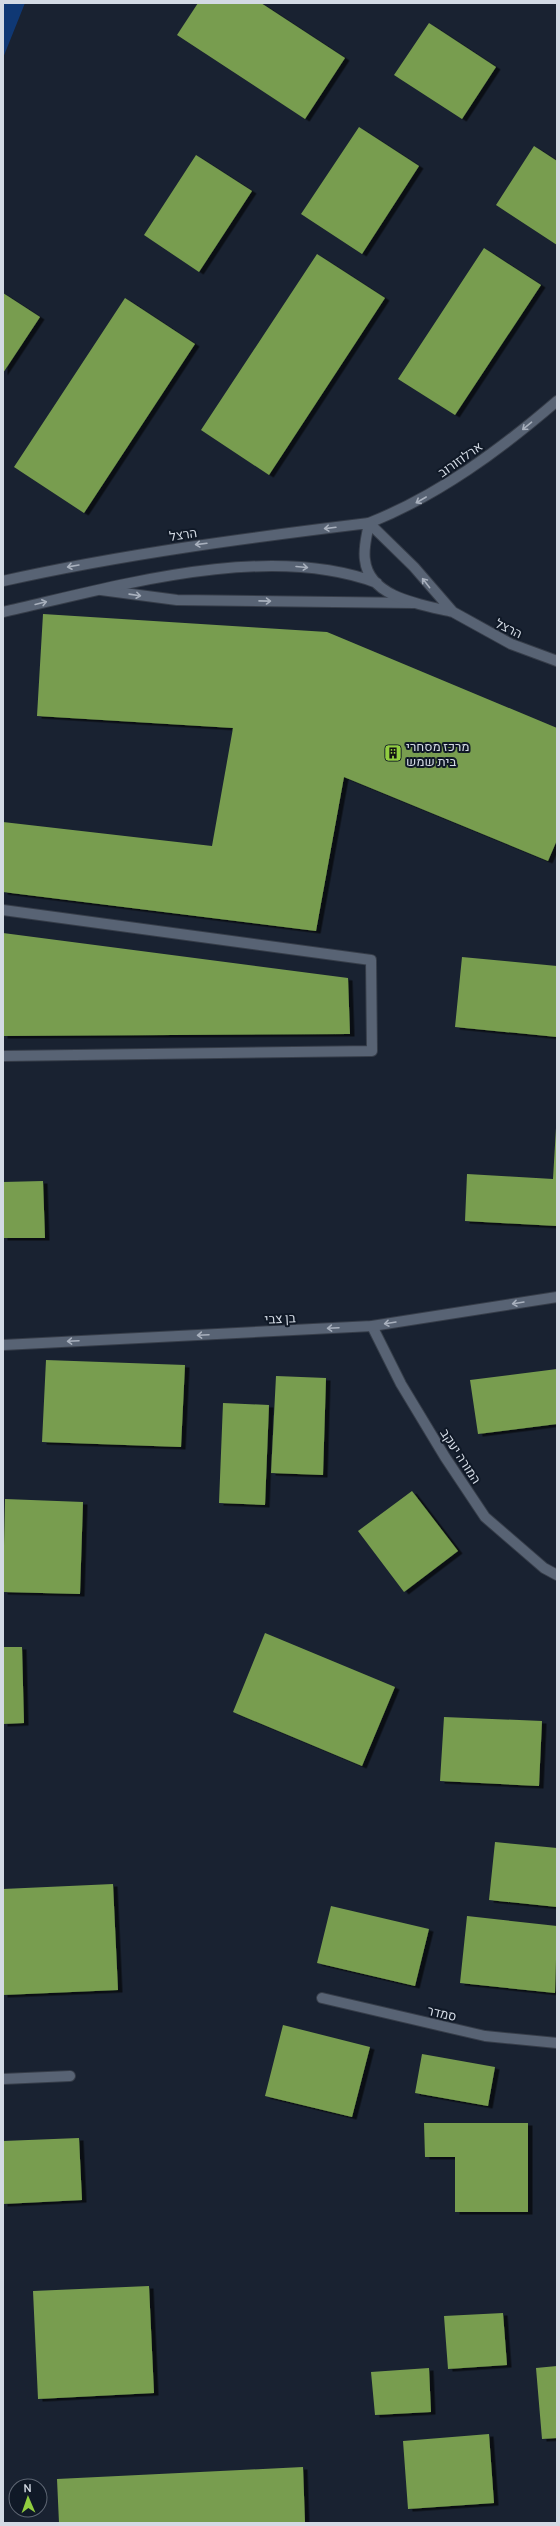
<svg xmlns="http://www.w3.org/2000/svg" width="560" height="2526" font-family="Manrope,Heebo,sans-serif">
	<style>
		.green { fill: #0f3874 }
		.building { fill: #789d4f; filter: url(#shadow) }
		.lines { fill: none; stroke-linecap: round; stroke-linejoin: round }
		.lane-casing { stroke: #363d49; stroke-width: 12 }
		.street-casing { stroke: #363d49; stroke-width: 12 }
		.secondary-casing { stroke: #363d49; stroke-width: 12 }
		.lane { stroke: #586374; stroke-width: 10 }
		.street { stroke: #586374; stroke-width: 10 }
		.secondary { stroke: #586374; stroke-width: 10 }
		.oneway { stroke: #a8b0bd }
		.labels { text-anchor: middle; stroke-width: 4; stroke-linejoin: round; paint-order: stroke }
		.street-label { font-size: 13px; fill: #d3dae4; stroke: #101927 }
		.poi-label { font-size: 13px; fill: #d3dae4; stroke: #101927; text-anchor: start }
	</style>
	<defs>
		<filter id="shadow"><feDropShadow dx="4.5" dy="2.5" stdDeviation="0" flood-color="#0009"/></filter>
	</defs>
	<rect width="100%" height="100%" fill="#192231"/>
	<path class="green" d="M3,3H25L3,58Z"/>
	<path class="building" d="M198,3H261L345,58L305,119L177,35Z
		M429,23L496,67L462,119L394,75Z
		M359,127L419,166L362,254L301,214Z
		M534,146L557,161V245L496,205Z
		M196,155L252,191L199,272L144,235Z
		M484,248L541,285L455,415L398,379Z
		M317,254L385,298L269,475L201,430Z
		M3,293L40,317L3,373Z
		M125,298L195,344L84,513L14,467Z
		M43,614L327,632L557,728V840L548,861L344,777L316,931L3,892V822L212,846L233,728L37,716Z
		M3,933L348,978L350,1034L3,1036Z
		M462,957L557,966V1037L455,1027Z
		M556,1128L557,1226L465,1221L467,1174L553,1179Z
		M43,1181L45,1238H3V1182Z
		M46,1360L185,1365L181,1447L42,1442Z
		M557,1369V1424L478,1434L470,1380Z
		M276,1376L326,1378L323,1475L271,1473Z
		M223,1403L269,1405L265,1505L219,1503Z
		M412,1491L458,1551L404,1592L358,1531Z
		M5,1499L83,1502L80,1594L3,1592Z
		M265,1633L395,1687L362,1766L233,1712Z
		M3,1647H22L24,1723L3,1724Z
		M444,1717L542,1721L539,1786L440,1781Z
		M495,1842L557,1848V1907L489,1900Z
		M113,1884L118,1990L3,1995V1889Z
		M331,1906L429,1929L415,1986L317,1963Z
		M467,1916L557,1926L555,1993L460,1983Z
		M283,2025L370,2047L352,2117L265,2096Z
		M422,2054L495,2067L488,2106L415,2093Z
		M424,2123H528V2212H455V2157H425Z
		M79,2138L82,2200L3,2204V2141Z
		M149,2286L154,2393L38,2399L33,2291Z
		M503,2313L507,2365L448,2369L444,2316Z
		M557,2366V2438L542,2439L536,2368Z
		M429,2368L431,2412L375,2415L371,2372Z
		M489,2434L494,2503L408,2509L403,2441Z
		M303,2467L305,2523H59L57,2479Z"/>
	<g class="lines">
		<defs>
			<path id="lane" d="M101,590L177,600L414,603"/>
			<path id="street" d="M369,523C439,495 500,450 557,401
				M3,910L371,960L372,1051L3,1056
				M372,1326L401,1384L445,1457L485,1517L544,1568L557,1575
				M322,1998L485,2036L557,2043
				M3,2079L70,2076"/>
			<path id="secondary" d="M369,523L414,567L453,612L511,644L557,661
				M369,523C367,535 363,548 365,560C369,598 423,605 453,612
				M3,581C124,554 246,538 369,523
				M3,612C114,587 267,541 377,583
				M3,1345L372,1326L557,1297"/>
		</defs>
		<use href="#lane" class="lane-casing"/>
		<use href="#street" class="street-casing"/>
		<use href="#secondary" class="secondary-casing"/>
		<use href="#lane" class="lane"/>
		<use href="#street" class="street"/>
		<use href="#secondary" class="secondary"/>
	</g>
	<defs><path id="oneway-shaft" d="M-6 0H5M1.5-3L5.5 0L1.5 3" fill="none" stroke-width="1.6" stroke-linecap="round" stroke-linejoin="round"/></defs>
	<g class="oneway">
		<use href="#oneway-shaft" transform="translate(527 426) rotate(140)"/>
		<use href="#oneway-shaft" transform="translate(421 500) rotate(150)"/>
		<use href="#oneway-shaft" transform="translate(330 528) rotate(173)"/>
		<use href="#oneway-shaft" transform="translate(201 544) rotate(173)"/>
		<use href="#oneway-shaft" transform="translate(73 566) rotate(170)"/>
		<use href="#oneway-shaft" transform="translate(302 567) rotate(5)"/>
		<use href="#oneway-shaft" transform="translate(426 583) rotate(-128)"/>
		<use href="#oneway-shaft" transform="translate(135 595) rotate(8)"/>
		<use href="#oneway-shaft" transform="translate(265 601) rotate(1)"/>
		<use href="#oneway-shaft" transform="translate(41 603) rotate(-14)"/>
		<use href="#oneway-shaft" transform="translate(518 1303) rotate(171)"/>
		<use href="#oneway-shaft" transform="translate(390 1323) rotate(171)"/>
		<use href="#oneway-shaft" transform="translate(333 1328) rotate(177)"/>
		<use href="#oneway-shaft" transform="translate(203 1335) rotate(177)"/>
		<use href="#oneway-shaft" transform="translate(73 1341) rotate(177)"/>
	</g>
	<defs>
		<symbol id="building-square" viewBox="-11 -11 22 22"><rect x="-9" y="-9" width="18" height="18" rx="4" fill="#91cd40" stroke="#101927"/><path d="M-4-6H4V6H1V3H-1V6H-4ZM-2.5-4.3h1.7v1.8h-1.7ZM.8-4.3h1.7v1.8H.8ZM-2.5-1h1.7V.8h-1.7ZM.8-1h1.7V.8H.8Z" fill="#111"/></symbol>
	</defs>
	<g fill-rule="evenodd">
		<use href="#building-square" x="383" y="743" width="20" height="20"/>
	</g>
	<g class="labels">
		<g class="street-label">
			<text transform="translate(460 459) rotate(-35)" y="5">ארלוזורוב</text>
			<text transform="translate(183 534) rotate(-9)" y="5">הרצל</text>
			<text transform="translate(509 628) rotate(26)" y="5">הרצל</text>
			<text transform="translate(280 1318) rotate(-3)" y="5">בן צבי</text>
			<text transform="translate(461 1456) rotate(57)" y="5">המורה יעקב</text>
			<text transform="translate(442 2013) rotate(13)" y="5">סמדר</text>
		</g>
		<g class="poi-label">
			<text x="406" y="751">מרכז מסחרי<tspan x="406" dy="15">בית שמש</tspan></text>
		</g>
	</g>
	<rect width="560" height="2526" fill="none" stroke="#d3dae4" stroke-width="8"/>
	<g transform="translate(28 2498) rotate(358)"><circle r="19" fill="#101927" stroke="#5e6673"/>
	<path d="M0-3L7 15L0 10L-7 15Z" fill="#91cd40"/>
	<text y="-6" font-size="11" font-weight="bold" text-anchor="middle" fill="#d3dae4">N</text>
	</g>
</svg>
